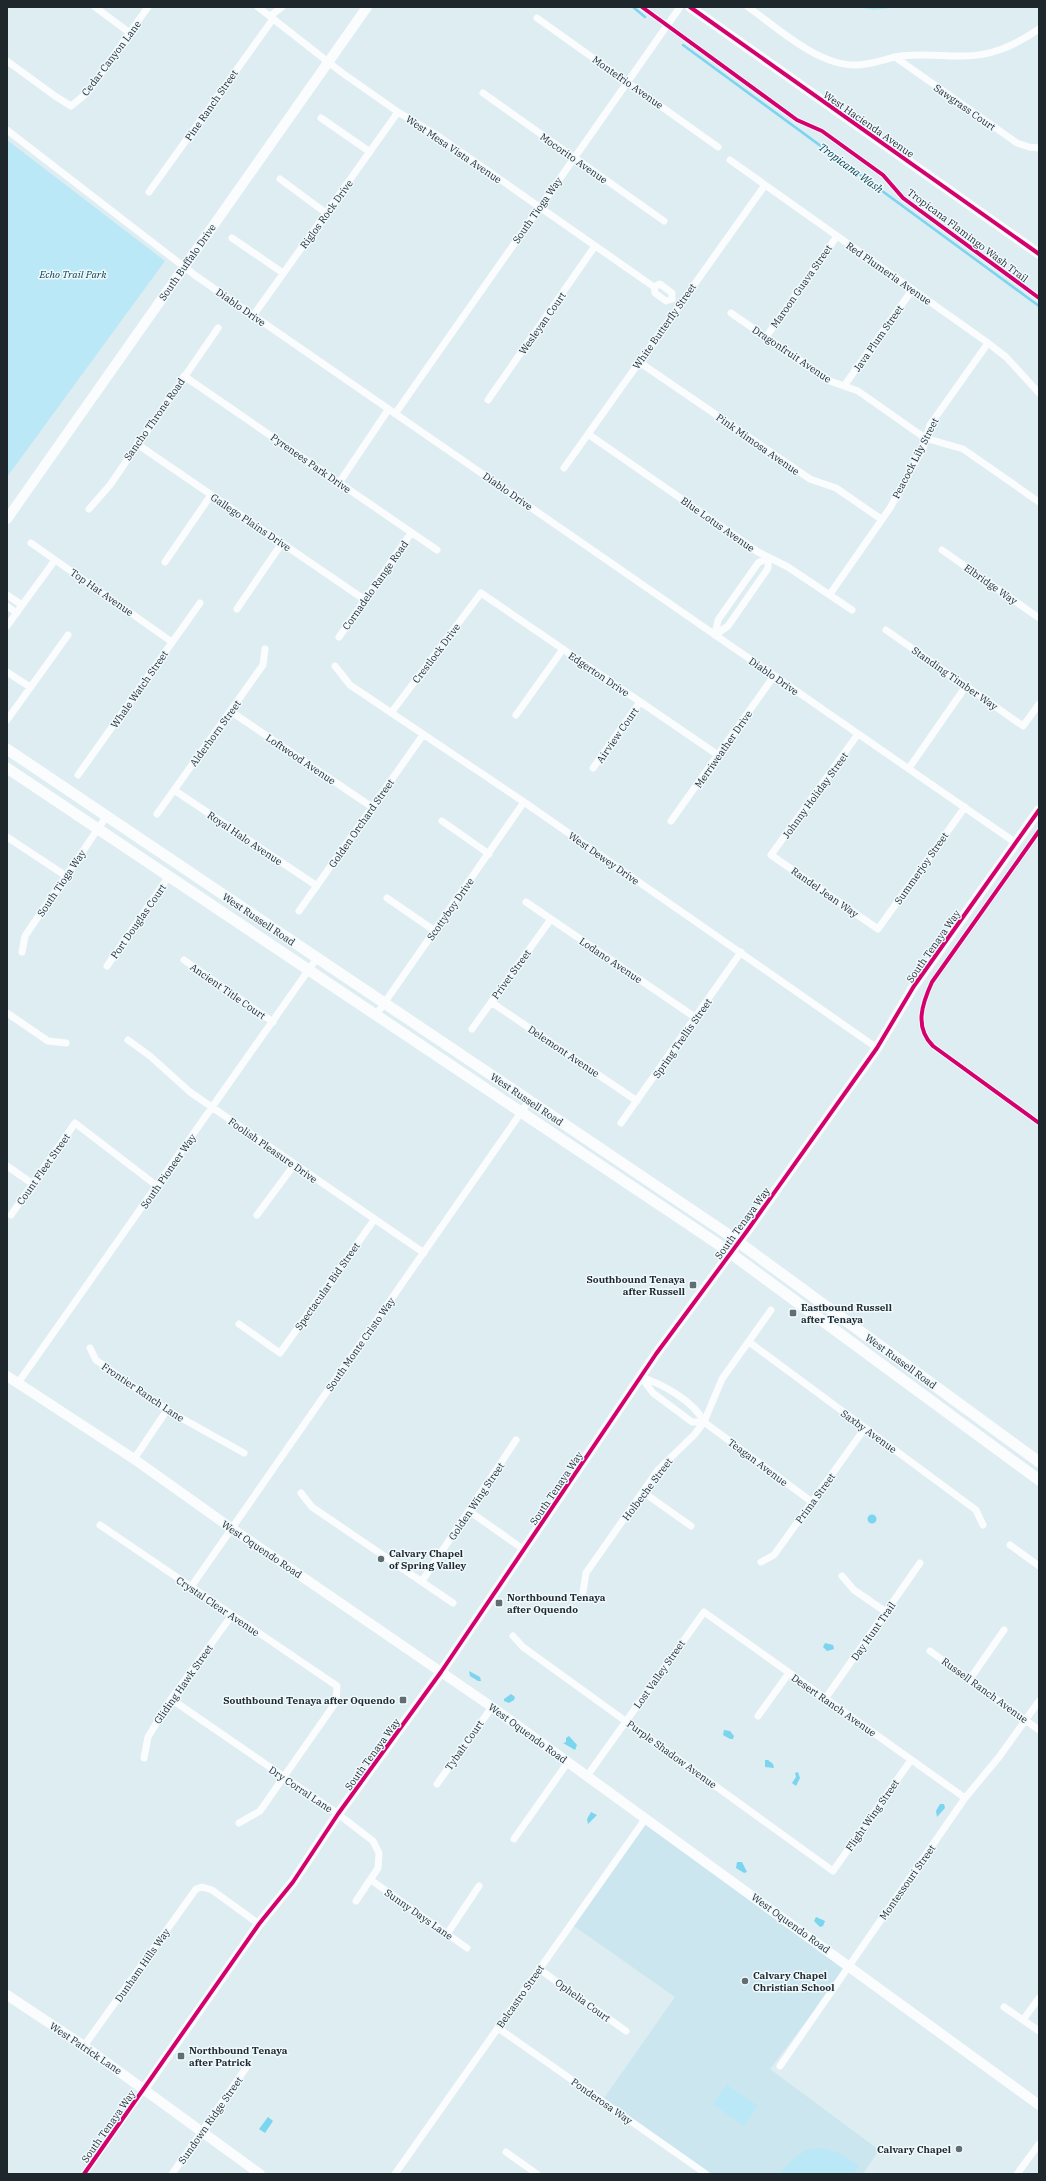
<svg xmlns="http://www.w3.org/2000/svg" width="1046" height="2181" font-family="'IBM Plex Serif',serif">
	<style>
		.built { fill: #cbe6ef }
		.green { fill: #bbe8f6 }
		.water { fill: #7bd5ee }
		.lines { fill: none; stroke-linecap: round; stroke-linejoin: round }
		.stream { stroke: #7bd5ee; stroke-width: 2.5 }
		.street { stroke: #fafcfd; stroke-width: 7 }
		.secondary { stroke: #fafcfd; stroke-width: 10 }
		.primary { stroke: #fafcfd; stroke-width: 11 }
		.cycleway-casing { stroke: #f0fafe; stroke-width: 6 }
		.cycleway { stroke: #d6006c; stroke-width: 4 }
		.poi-dot { fill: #616d71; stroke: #f0fafe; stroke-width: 1.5 }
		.labels { text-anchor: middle; stroke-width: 3; stroke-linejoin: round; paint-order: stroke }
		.street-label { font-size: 10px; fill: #1e282c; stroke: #f0fafe }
		.park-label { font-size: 10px; font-style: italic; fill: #003947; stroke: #f0fafe }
		.poi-label { font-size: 10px; font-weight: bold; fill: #1e282c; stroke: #f0fafe; text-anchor: start }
		.water-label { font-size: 11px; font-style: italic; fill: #023c4a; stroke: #f0fafe }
	</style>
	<rect width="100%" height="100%" fill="#ddedf2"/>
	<path class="built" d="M646,1818L849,1965L770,2069L879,2150L863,2174H706L602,2101L675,1997L571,1924Z"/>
	<path class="green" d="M857,7H899L874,10Z
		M7,140L165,261L7,477Z
		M727,2085L758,2106L744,2126L713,2104Z
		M822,2148L839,2153L859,2166L854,2174H778L792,2160L806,2150Z"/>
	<path class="water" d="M867.5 1519a4.5 4.5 0 1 1 9 0a4.5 4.5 0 1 1-9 0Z
		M825,1643L833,1645L834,1649L827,1651L823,1647Z
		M469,1671L480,1677L481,1681H478L470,1676Z
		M511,1694L515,1697L514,1700L509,1703L504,1701V1699Z
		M724,1730L730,1731L734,1736L733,1739H730L723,1735Z
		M569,1736L577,1745L575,1750L563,1743L566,1742V1738Z
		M765,1760H768L773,1764L774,1768L765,1767Z
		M798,1772L800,1778L796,1786L792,1783L796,1777L795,1773Z
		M940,1804H944L945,1808L937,1817L936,1811Z
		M591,1812L597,1815L588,1824L587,1819Z
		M737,1862H742L747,1872L744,1873L736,1868Z
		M816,1917L825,1921L823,1926L820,1927L814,1921Z
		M268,2117L273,2121L265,2133L259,2129Z"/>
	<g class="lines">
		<path class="stream" d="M633,7L645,17
			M683,45L1039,306"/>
		<path class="street" d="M95,7L130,33
			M258,7L341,72L398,112L438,136L654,287L655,293L666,301L672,299
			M748,7C778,28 817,65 855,65C869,65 882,60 895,57L1017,143L1029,147L1039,148
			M270,16L282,7
			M537,18L718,147
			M895,57C917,53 937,56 959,56C990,57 1014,46 1039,29
			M7,61L55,96L71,106L87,93L148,7
			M483,93L664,221
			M321,118L370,152
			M7,130L196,276L1016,843
			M730,160L988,343L1006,357L1039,393
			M280,179L326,213
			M149,192L273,19
			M232,238L283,273
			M654,287L660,284L672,293V299
			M731,313L830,381L858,391L925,438L963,449L1039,502
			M253,316L398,112
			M766,337L837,236
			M639,362L810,479L836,488L881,519
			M184,376L437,550
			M844,386L912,290
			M488,400L595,246
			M395,414L680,7
			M588,434L758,552L788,567L852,610
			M137,444L365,600
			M564,468L765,185
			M339,483L388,410
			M89,509L110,485L218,328
			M31,543L172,642
			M942,550L1039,618
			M165,562L211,495
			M830,594L890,508L923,448L930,425L988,343
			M7,595L22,605
			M7,606L17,613
			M237,609L282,543
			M7,626L55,560
			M886,630L1023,726L1039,704
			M715,635L728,626L764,574L768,568V557
			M715,635L718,620L758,563L768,557
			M339,637L411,533
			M335,666L350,685L524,802L877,1048
			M7,672L30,687
			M230,711L372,807
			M391,713L481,593L718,755
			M516,715L563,649
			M7,720L68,635
			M858,734L771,855L878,929L965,807
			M593,768L640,702
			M909,768L966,686
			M78,775L200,603
			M174,790L317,886
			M157,814L263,665L265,649
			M442,821L489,854
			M671,821L774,676
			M7,837L66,876
			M387,898L435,931
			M526,902L696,1018
			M299,911L423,735
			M22,952L25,936L106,817
			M184,960L273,1022
			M107,966L169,876
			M491,1002L637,1101
			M7,1013L48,1041L66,1043
			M376,1015L524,802
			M472,1029L551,919
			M128,1040L150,1056L190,1092L424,1253
			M621,1123L741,952
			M7,1166L33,1184
			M11,1215L75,1123L157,1186
			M257,1215L294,1165
			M239,1324L280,1353L374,1220
			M749,1342L976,1510L983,1525
			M90,1348L96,1360L167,1410L244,1453
			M641,1377C662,1384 694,1401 704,1422L812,1502
			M641,1377L653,1393L692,1422H704
			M18,1383L317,958
			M134,1459L167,1410
			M643,1492L691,1526
			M301,1493L312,1507L453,1603
			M469,1511L523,1549
			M100,1525L337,1686L336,1702L260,1811L239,1823
			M1010,1545L1039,1566
			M761,1562L774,1555L865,1428
			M842,1576L854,1590L886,1612
			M422,1581L516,1440
			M191,1587L529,1101
			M583,1592L586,1573L658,1470L694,1435L704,1422L722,1379L771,1310
			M513,1636L523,1647L833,1871L911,1760
			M930,1651L1039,1730
			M970,1679L1004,1630
			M171,1699L338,1814L373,1841L379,1853L378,1868L356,1901
			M825,1699L920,1563
			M758,1716L789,1673
			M144,1758L148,1737L171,1699L232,1615
			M587,1776L704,1612L965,1798
			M437,1784L492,1707
			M514,1839L568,1762
			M371,1880L467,1948
			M447,1934L479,1886
			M539,1969L626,2031
			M1004,2007L1039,2031
			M1023,2020L1039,1998
			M498,2028L706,2174
			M84,2046L196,1889L202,1887L212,1890L259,1924
			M780,2066L965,1798L999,1757L1039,1701
			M506,2152L537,2174
			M84,2174L144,2089
			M172,2174L248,2065
			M395,2174L646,1818
			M1017,2174L1039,2144"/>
		<path class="secondary" d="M690,7L1039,254
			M7,519L367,7
			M7,1376L134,1459L231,1528L492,1707L1039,2105
			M7,1995L84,2046L260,2174
			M144,2089L259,1924L293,1882L338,1814L441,1672L656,1354L747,1231L877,1048L914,986L1039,810"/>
		<path class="primary" d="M7,749L726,1233L1039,1462
			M7,768L718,1244L1039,1480"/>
		<defs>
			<path id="cycleway" d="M642,7L797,120L822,131L883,175L903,198L1039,298
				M690,7L1039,254
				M1039,831L932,982C922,1004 914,1027 933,1046L1039,1123
				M84,2174L259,1924L293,1882L338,1814L441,1672L656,1354L747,1231L877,1048L914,986L1039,810"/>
		</defs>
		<use href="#cycleway" class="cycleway-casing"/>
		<use href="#cycleway" class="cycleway"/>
	</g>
	<g class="poi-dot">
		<rect x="689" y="1281" width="8" height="8" rx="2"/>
		<rect x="789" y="1309" width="8" height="8" rx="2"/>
		<circle cx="381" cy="1559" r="4"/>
		<rect x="495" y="1599" width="8" height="8" rx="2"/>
		<rect x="399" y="1696" width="8" height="8" rx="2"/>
		<circle cx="745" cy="1981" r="4"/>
		<rect x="177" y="2052" width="8" height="8" rx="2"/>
		<circle cx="959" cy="2149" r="4"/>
	</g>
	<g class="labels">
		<g class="street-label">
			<text transform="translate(111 58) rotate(-53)" y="4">Cedar Canyon Lane</text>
			<text transform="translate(628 82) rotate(35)" y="4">Montefrio Avenue</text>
			<text transform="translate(211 105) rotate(-55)" y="4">Pine Ranch Street</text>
			<text transform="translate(965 107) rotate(35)" y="4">Sawgrass Court</text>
			<text transform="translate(869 124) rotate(35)" y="4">West Hacienda Avenue</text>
			<text transform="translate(454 149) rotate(34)" y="4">West Mesa Vista Avenue</text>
			<text transform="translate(574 158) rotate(35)" y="4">Mocorito Avenue</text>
			<text transform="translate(537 210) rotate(-55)" y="4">South Tioga Way</text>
			<text transform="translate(326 214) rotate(-54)" y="4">Riglos Rock Drive</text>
			<text transform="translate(968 235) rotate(37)" y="4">Tropicana Flamingo Wash Trail</text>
			<text transform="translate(187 262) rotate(-55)" y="4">South Buffalo Drive</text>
			<text transform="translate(889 273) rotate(35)" y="4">Red Plumeria Avenue</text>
			<text transform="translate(801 286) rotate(-55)" y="4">Maroon Guava Street</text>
			<text transform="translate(241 307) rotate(35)" y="4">Diablo Drive</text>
			<text transform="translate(542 323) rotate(-55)" y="4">Wesleyan Court</text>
			<text transform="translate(664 326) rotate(-55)" y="4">White Butterfly Street</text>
			<text transform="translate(878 338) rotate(-55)" y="4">Java Plum Street</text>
			<text transform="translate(792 354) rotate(34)" y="4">Dragonfruit Avenue</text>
			<text transform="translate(154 419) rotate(-55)" y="4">Sancho Throne Road</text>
			<text transform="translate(758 444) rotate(35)" y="4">Pink Mimosa Avenue</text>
			<text transform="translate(915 458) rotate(-63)" y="4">Peacock Lily Street</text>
			<text transform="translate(311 463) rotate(35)" y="4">Pyrenees Park Drive</text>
			<text transform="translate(508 491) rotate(35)" y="4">Diablo Drive</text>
			<text transform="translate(251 522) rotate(34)" y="4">Gallego Plains Drive</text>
			<text transform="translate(718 524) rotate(35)" y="4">Blue Lotus Avenue</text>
			<text transform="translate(991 584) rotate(35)" y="4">Elbridge Way</text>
			<text transform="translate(375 585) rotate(-55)" y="4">Cornadelo Range Road</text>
			<text transform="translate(102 592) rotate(35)" y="4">Top Hat Avenue</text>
			<text transform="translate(436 653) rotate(-53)" y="4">Crestlock Drive</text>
			<text transform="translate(599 674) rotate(34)" y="4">Edgerton Drive</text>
			<text transform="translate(774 676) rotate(35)" y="4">Diablo Drive</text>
			<text transform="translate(955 678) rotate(35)" y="4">Standing Timber Way</text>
			<text transform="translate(139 689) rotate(-55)" y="4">Whale Watch Street</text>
			<text transform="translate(215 733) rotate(-54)" y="4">Alderhorn Street</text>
			<text transform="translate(617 735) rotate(-55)" y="4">Airview Court</text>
			<text transform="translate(723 749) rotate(-55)" y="4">Merriweather Drive</text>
			<text transform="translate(301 759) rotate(34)" y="4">Loftwood Avenue</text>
			<text transform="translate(815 795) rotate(-54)" y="4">Johnny Holiday Street</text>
			<text transform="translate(361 823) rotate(-55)" y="4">Golden Orchard Street</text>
			<text transform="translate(245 838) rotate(34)" y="4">Royal Halo Avenue</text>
			<text transform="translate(604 858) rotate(35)" y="4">West Dewey Drive</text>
			<text transform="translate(921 868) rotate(-55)" y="4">Summerjoy Street</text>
			<text transform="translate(61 883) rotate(-56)" y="4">South Tioga Way</text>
			<text transform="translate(825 892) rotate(35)" y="4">Randel Jean Way</text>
			<text transform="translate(450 909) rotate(-55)" y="4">Scottyboy Drive</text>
			<text transform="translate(259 919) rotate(34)" y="4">West Russell Road</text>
			<text transform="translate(138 921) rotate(-55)" y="4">Port Douglas Court</text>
			<text transform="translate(933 946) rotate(-55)" y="4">South Tenaya Way</text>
			<text transform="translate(611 960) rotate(34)" y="4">Lodano Avenue</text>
			<text transform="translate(511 974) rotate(-54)" y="4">Privet Street</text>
			<text transform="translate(228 991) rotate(35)" y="4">Ancient Title Court</text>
			<text transform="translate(682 1038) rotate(-55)" y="4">Spring Trellis Street</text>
			<text transform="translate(564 1051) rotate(34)" y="4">Delemont Avenue</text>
			<text transform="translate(527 1099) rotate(34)" y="4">West Russell Road</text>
			<text transform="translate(273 1150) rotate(35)" y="4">Foolish Pleasure Drive</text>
			<text transform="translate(43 1169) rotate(-55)" y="4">Count Fleet Street</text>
			<text transform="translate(168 1171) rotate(-55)" y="4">South Pioneer Way</text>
			<text transform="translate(742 1223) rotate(-54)" y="4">South Tenaya Way</text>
			<text transform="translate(327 1286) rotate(-55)" y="4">Spectacular Bid Street</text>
			<text transform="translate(360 1344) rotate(-55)" y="4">South Monte Cristo Way</text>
			<text transform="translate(901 1361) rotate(36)" y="4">West Russell Road</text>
			<text transform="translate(143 1392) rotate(34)" y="4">Frontier Ranch Lane</text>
			<text transform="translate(869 1431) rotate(36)" y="4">Saxby Avenue</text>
			<text transform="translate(758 1462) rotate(37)" y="4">Teagan Avenue</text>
			<text transform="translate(556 1488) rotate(-56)" y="4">South Tenaya Way</text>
			<text transform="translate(647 1489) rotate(-53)" y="4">Holbeche Street</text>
			<text transform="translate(815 1498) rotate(-54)" y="4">Prima Street</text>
			<text transform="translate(476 1501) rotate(-56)" y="4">Golden Wing Street</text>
			<text transform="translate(262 1549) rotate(34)" y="4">West Oquendo Road</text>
			<text transform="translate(218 1606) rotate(34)" y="4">Crystal Clear Avenue</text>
			<text transform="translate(873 1631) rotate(-55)" y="4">Day Hunt Trail</text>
			<text transform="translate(659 1674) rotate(-55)" y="4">Lost Valley Street</text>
			<text transform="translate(183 1684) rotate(-55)" y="4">Gliding Hawk Street</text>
			<text transform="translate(985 1690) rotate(36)" y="4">Russell Ranch Avenue</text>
			<text transform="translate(834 1705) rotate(35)" y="4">Desert Ranch Avenue</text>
			<text transform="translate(528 1733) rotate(36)" y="4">West Oquendo Road</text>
			<text transform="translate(464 1745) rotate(-55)" y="4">Tybalt Court</text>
			<text transform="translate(372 1754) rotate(-54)" y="4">South Tenaya Way</text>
			<text transform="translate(672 1754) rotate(36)" y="4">Purple Shadow Avenue</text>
			<text transform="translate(301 1789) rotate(34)" y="4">Dry Corral Lane</text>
			<text transform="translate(872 1815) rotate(-55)" y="4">Flight Wing Street</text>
			<text transform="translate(907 1882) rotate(-55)" y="4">Montessouri Street</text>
			<text transform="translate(419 1914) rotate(35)" y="4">Sunny Days Lane</text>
			<text transform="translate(791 1923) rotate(36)" y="4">West Oquendo Road</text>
			<text transform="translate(142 1965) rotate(-55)" y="4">Dunham Hills Way</text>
			<text transform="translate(520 1996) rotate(-55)" y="4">Belcastro Street</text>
			<text transform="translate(583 2000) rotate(36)" y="4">Ophelia Court</text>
			<text transform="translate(86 2048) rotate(34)" y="4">West Patrick Lane</text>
			<text transform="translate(602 2101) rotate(35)" y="4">Ponderosa Way</text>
			<text transform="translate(210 2120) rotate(-55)" y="4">Sundown Ridge Street</text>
			<text transform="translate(108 2126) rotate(-55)" y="4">South Tenaya Way</text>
		</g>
		<g class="park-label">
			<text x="73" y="278">Echo Trail Park</text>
		</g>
		<g class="poi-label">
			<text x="685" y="1283" text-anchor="end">Southbound Tenaya<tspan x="685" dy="12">after Russell</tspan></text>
			<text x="801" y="1311">Eastbound Russell<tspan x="801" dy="12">after Tenaya</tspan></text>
			<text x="389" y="1557">Calvary Chapel<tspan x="389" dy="12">of Spring Valley</tspan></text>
			<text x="507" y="1601">Northbound Tenaya<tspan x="507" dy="12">after Oquendo</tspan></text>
			<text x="395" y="1704" text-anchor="end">Southbound Tenaya after Oquendo</text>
			<text x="753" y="1979">Calvary Chapel<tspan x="753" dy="12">Christian School</tspan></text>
			<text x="189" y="2054">Northbound Tenaya<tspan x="189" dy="12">after Patrick</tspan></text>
			<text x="951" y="2153" text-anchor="end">Calvary Chapel</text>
		</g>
		<g class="water-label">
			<text transform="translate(851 168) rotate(36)" y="4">Tropicana Wash</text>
		</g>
	</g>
	<rect width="1046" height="2181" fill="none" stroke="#1e282c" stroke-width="16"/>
</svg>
